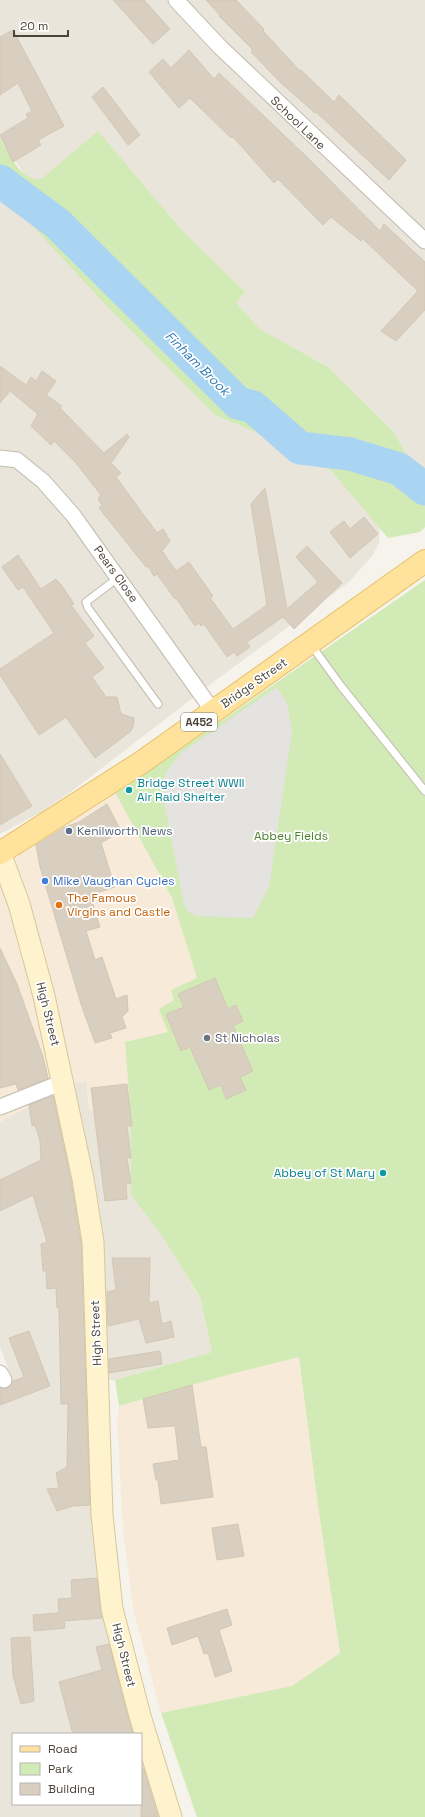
<svg xmlns="http://www.w3.org/2000/svg" width="425" height="1817" font-family="'Space Grotesk',sans-serif">
	<style>
		.residential { fill: #eae5da }
		.commercial { fill: #f7ead8 }
		.green { fill: #d2eab5 }
		.parking { fill: #e5e3e0 }
		.lines { fill: none; stroke-linecap: round; stroke-linejoin: round }
		.river { stroke: #a9d4f2; stroke-width: 33 }
		.building { fill: #d8cfc1; stroke: #d3c7b4 }
		.lane-casing { stroke: #c2bbae; stroke-width: 9 }
		.street-casing { stroke: #c2bbae; stroke-width: 17 }
		.secondary-casing { stroke: #d6c79b; stroke-width: 23 }
		.primary-casing { stroke: #e6c16a; stroke-width: 24 }
		.lane { stroke: #fff; stroke-width: 7 }
		.street { stroke: #fff; stroke-width: 15 }
		.secondary { stroke: #fff3cd; stroke-width: 21 }
		.primary { stroke: #ffe39c; stroke-width: 22 }
		.culture-dot { fill: #0f9aa8; stroke: #fff; stroke-width: 1.5 }
		.service-dot { fill: #5c6f8a; stroke: #fff; stroke-width: 1.5 }
		.shop-dot { fill: #3f7fe0; stroke: #fff; stroke-width: 1.5 }
		.food-dot { fill: #e8710a; stroke: #fff; stroke-width: 1.5 }
		.worship-dot { fill: #6b7280; stroke: #fff; stroke-width: 1.5 }
		.labels { text-anchor: middle; stroke-width: 3.5; stroke-linejoin: round; paint-order: stroke }
		.shield { fill: #fff; stroke: #817c74; stroke-width: 1 }
		.shield-label { font-size: 11px; font-weight: bold; fill: #4b4439 }
		.street-label { font-size: 12px; fill: #4b4439; stroke: #fff }
		.culture-label { font-size: 12px; fill: #0d838f; stroke: #fff; text-anchor: start }
		.service-label { font-size: 12px; fill: #4e5e75; stroke: #fff; text-anchor: start }
		.park-label { font-size: 12px; fill: #4a7f2a; stroke: #fff }
		.shop-label { font-size: 12px; fill: #366cbe; stroke: #fff; text-anchor: start }
		.food-label { font-size: 12px; fill: #c56008; stroke: #fff; text-anchor: start }
		.worship-label { font-size: 12px; fill: #5b616d; stroke: #fff; text-anchor: start }
		.water-label { font-size: 13px; font-style: italic; fill: #2e7ab2; stroke: #fff }
	</style>
	<rect width="100%" height="100%" fill="#f6f3ec"/>
	<path class="residential" d="M0,0H425V476L411,463L394,432L328,367L260,329L236,303L245,292L180,228L98,132L41,179L32,180L25,175L0,138Z
		M0,191L14,207L261,434L304,457L328,467L380,528L379,543L372,556L349,582L216,680L76,788L43,811L0,834Z
		M86,1081L130,1106L131,1195L160,1233L200,1298L212,1352L115,1380L93,1381L138,1734H13V1804H141V1745L164,1817H0V1385L12,1379L0,1347V1122L37,1102L54,1100L55,1087Z"/>
	<path class="commercial" d="M115,792L172,898L197,978L171,990L175,1000L168,1032L125,1042L130,1106L89,1111L86,1081L55,1087L54,1100L37,1102L0,1122V872L15,860L24,849Z
		M299,1357L319,1513L340,1653L292,1686L161,1713L133,1608L123,1529L117,1420L119,1406L231,1374Z"/>
	<path class="green" d="M98,131L180,228L245,292L236,303L260,329L328,367L394,432L411,463L425,476V527L420,532L388,538L328,467L304,457L261,434L215,415L102,301L0,191V138C9,153 20,181 41,179Z
		M425,580V1817H197L161,1713L292,1686L340,1653L319,1513L299,1357L231,1374L119,1406L115,1380L212,1352L200,1297L160,1233L131,1195L130,1106L125,1042L168,1032L159,1009L174,1000L171,990L197,978L172,898L115,792L149,771Z"/>
	<path class="parking" d="M277,687L287,703L292,731L269,887L253,918L197,916L188,912L184,904L161,786L167,771L182,752Z"/>
	<g class="lines">
		<path class="river" d="M0,181L58,224L238,403L253,407L300,448L350,454L399,469L425,489"/>
	</g>
	<path class="building" d="M113,0H144L170,29L153,44Z
		M206,0H236L264,29L263,31L300,71L301,70L334,102L339,95L406,160L389,180L316,112L315,113L280,82L251,52L253,50L219,16L220,15Z
		M13,30L64,126L38,140L41,145L13,162L0,135L28,118L26,114L32,111L18,83L0,95V37Z
		M189,50L214,79L219,73L308,158L380,231L384,224L425,262V310L396,341L381,331L418,291L363,239L361,241L331,217L323,225L278,179L274,183L233,137L231,138L190,98L179,108L149,72L163,59L171,68Z
		M103,87L140,135L128,145L92,97Z
		M0,366L26,385L31,377L36,381L42,371L56,381L46,395L62,406L60,408L104,453L127,434L129,437L111,463L121,473L116,477L157,533L163,529L170,541L162,551L176,571L189,562L213,596L210,598L233,629L267,605L251,504L265,488L287,609L318,582L296,557L307,546L342,583L294,629L283,617L247,642L250,647L237,656L234,652L227,657L204,624L201,626L199,623L195,626L176,598L175,599L157,574L154,576L148,566L146,567L99,508L102,506L98,498L101,495L76,463L54,441L51,445L31,426L38,414L10,391L0,403Z
		M364,517L378,534L350,558L330,532L344,521L350,529Z
		M18,555L41,589L56,579L62,586L74,604L71,605L94,636L85,643L104,668L92,677L106,697H117L121,714L134,718L133,727L130,732L95,758L66,717L39,735L0,675V669L54,633L23,587L18,590L2,567Z
		M0,754L32,806L0,825Z
		M107,804L121,831L101,843L115,887L90,895L100,927L86,931L95,960L102,957L116,999L127,995L128,1011L122,1017L126,1028L110,1033L112,1038L95,1043L81,1004L40,867L36,845L63,828L79,822Z
		M0,948L17,984L43,1057L48,1078L18,1090L16,1084L0,1088Z
		M215,978L228,1009L236,1005L243,1021L233,1026L253,1071L240,1077L246,1090L226,1099L221,1085L209,1090L190,1047L181,1051L166,1014L184,1007L178,994Z
		M127,1084L132,1126H127L131,1158H127L131,1183L126,1184L127,1199L105,1201L91,1088Z
		M53,1096L71,1181L81,1243L90,1505L73,1506L57,1511L47,1489L59,1488L56,1473L67,1467L68,1404H61L59,1308H57L56,1288L47,1289L46,1271H43L41,1244L47,1242L33,1195L0,1211V1180L41,1160L40,1140L35,1125L32,1126L29,1105Z
		M112,1258H150L149,1303L158,1301L162,1324L171,1321L174,1337L146,1343L139,1319L108,1326L107,1292L116,1290Z
		M29,1331L50,1386L0,1405V1388H8L13,1381L24,1377L9,1338Z
		M160,1351L162,1364L109,1373V1359Z
		M192,1385L201,1447H206L213,1497L161,1504L158,1480H156L153,1464L179,1460L175,1426L148,1428L143,1399Z
		M238,1524L244,1556L217,1560L212,1528Z
		M97,1578L102,1618L64,1621L65,1628L34,1631L33,1615L59,1613L58,1599L72,1598L71,1580Z
		M227,1609L232,1625L219,1630L232,1671L215,1677L208,1653L204,1654L198,1636L172,1645L167,1628Z
		M30,1637L34,1701L21,1704L13,1676L11,1638Z
		M109,1644L133,1734H73L59,1682L102,1670L96,1647Z
		M141,1769H144L158,1817H141Z"/>
	<g class="lines">
		<defs>
			<path id="lane" d="M119,577L86,602L88,608L158,704
				M317,653L341,686L425,791"/>
			<path id="street" d="M176,0L220,47L425,241
				M0,458L17,460L43,481L73,515L213,711
				M0,1107L63,1082
				M0,1373L4,1380"/>
			<path id="secondary" d="M0,853L19,904L44,996L83,1179L93,1242L102,1515L112,1609L140,1716L171,1817"/>
			<path id="primary" d="M0,853L142,762L425,561"/>
		</defs>
		<use href="#lane" class="lane-casing"/>
		<use href="#street" class="street-casing"/>
		<use href="#secondary" class="secondary-casing"/>
		<use href="#primary" class="primary-casing"/>
		<use href="#lane" class="lane"/>
		<use href="#street" class="street"/>
		<use href="#secondary" class="secondary"/>
		<use href="#primary" class="primary"/>
	</g>
	<g class="culture-dot">
		<circle cx="129" cy="790" r="4"/>
		<circle cx="383" cy="1173" r="4"/>
	</g>
	<circle class="service-dot" cx="69" cy="831" r="4"/>
	<circle class="shop-dot" cx="45" cy="881" r="4"/>
	<circle class="food-dot" cx="59" cy="905" r="4"/>
	<circle class="worship-dot" cx="207" cy="1038" r="4"/>
	<g class="labels">
		<rect class="shield" x="181" y="713" width="36" height="18" rx="3"/>
		<g class="shield-label">
			<text x="199" y="726">A452</text>
		</g>
		<g class="street-label">
			<text transform="translate(298 123) rotate(44)" y="4">School Lane</text>
			<text transform="translate(116 574) rotate(54)" y="4">Pears Close</text>
			<text transform="translate(254 683) rotate(-35)" y="4">Bridge Street</text>
			<text transform="translate(48 1014) rotate(76)" y="4">High Street</text>
			<text transform="translate(96 1333) rotate(-92)" y="4">High Street</text>
			<text transform="translate(124 1655) rotate(76)" y="4">High Street</text>
		</g>
		<g class="culture-label">
			<text x="137" y="787">Bridge Street WWII<tspan x="137" dy="14">Air Raid Shelter</tspan></text>
			<text x="375" y="1177" text-anchor="end">Abbey of St Mary</text>
		</g>
		<g class="service-label">
			<text x="77" y="835">Kenilworth News</text>
		</g>
		<g class="park-label">
			<text x="291" y="840">Abbey Fields</text>
		</g>
		<g class="shop-label">
			<text x="53" y="885">Mike Vaughan Cycles</text>
		</g>
		<g class="food-label">
			<text x="67" y="902">The Famous<tspan x="67" dy="14">Virgins and Castle</tspan></text>
		</g>
		<g class="worship-label">
			<text x="215" y="1042">St Nicholas</text>
		</g>
		<g class="water-label">
			<text transform="translate(198 363) rotate(45)" y="5">Finham Brook</text>
		</g>
	</g>
	<rect x="12" y="1733" width="130" height="72" fill="#ffffff" stroke="#b7b4b0"/>
	<rect x="20" y="1746" width="20" height="6" fill="#ffe39c" stroke="#b7b4b0"/>
	<text x="48" y="1753" font-size="12" fill="#4b4439">Road</text>
	<rect x="20" y="1763" width="20" height="12" fill="#d2eab5" stroke="#b7b4b0"/>
	<text x="48" y="1773" font-size="12" fill="#4b4439">Park</text>
	<rect x="20" y="1783" width="20" height="12" fill="#d8cfc1" stroke="#b7b4b0"/>
	<text x="48" y="1793" font-size="12" fill="#4b4439">Building</text>
	<path d="M14 30v6h54v-6" fill="none" stroke="#4b4439" stroke-width="2"/>
	<text x="20" y="30" font-size="12" fill="#4b4439" stroke="#ffffff" stroke-width="3" paint-order="stroke">20 m</text>
</svg>
